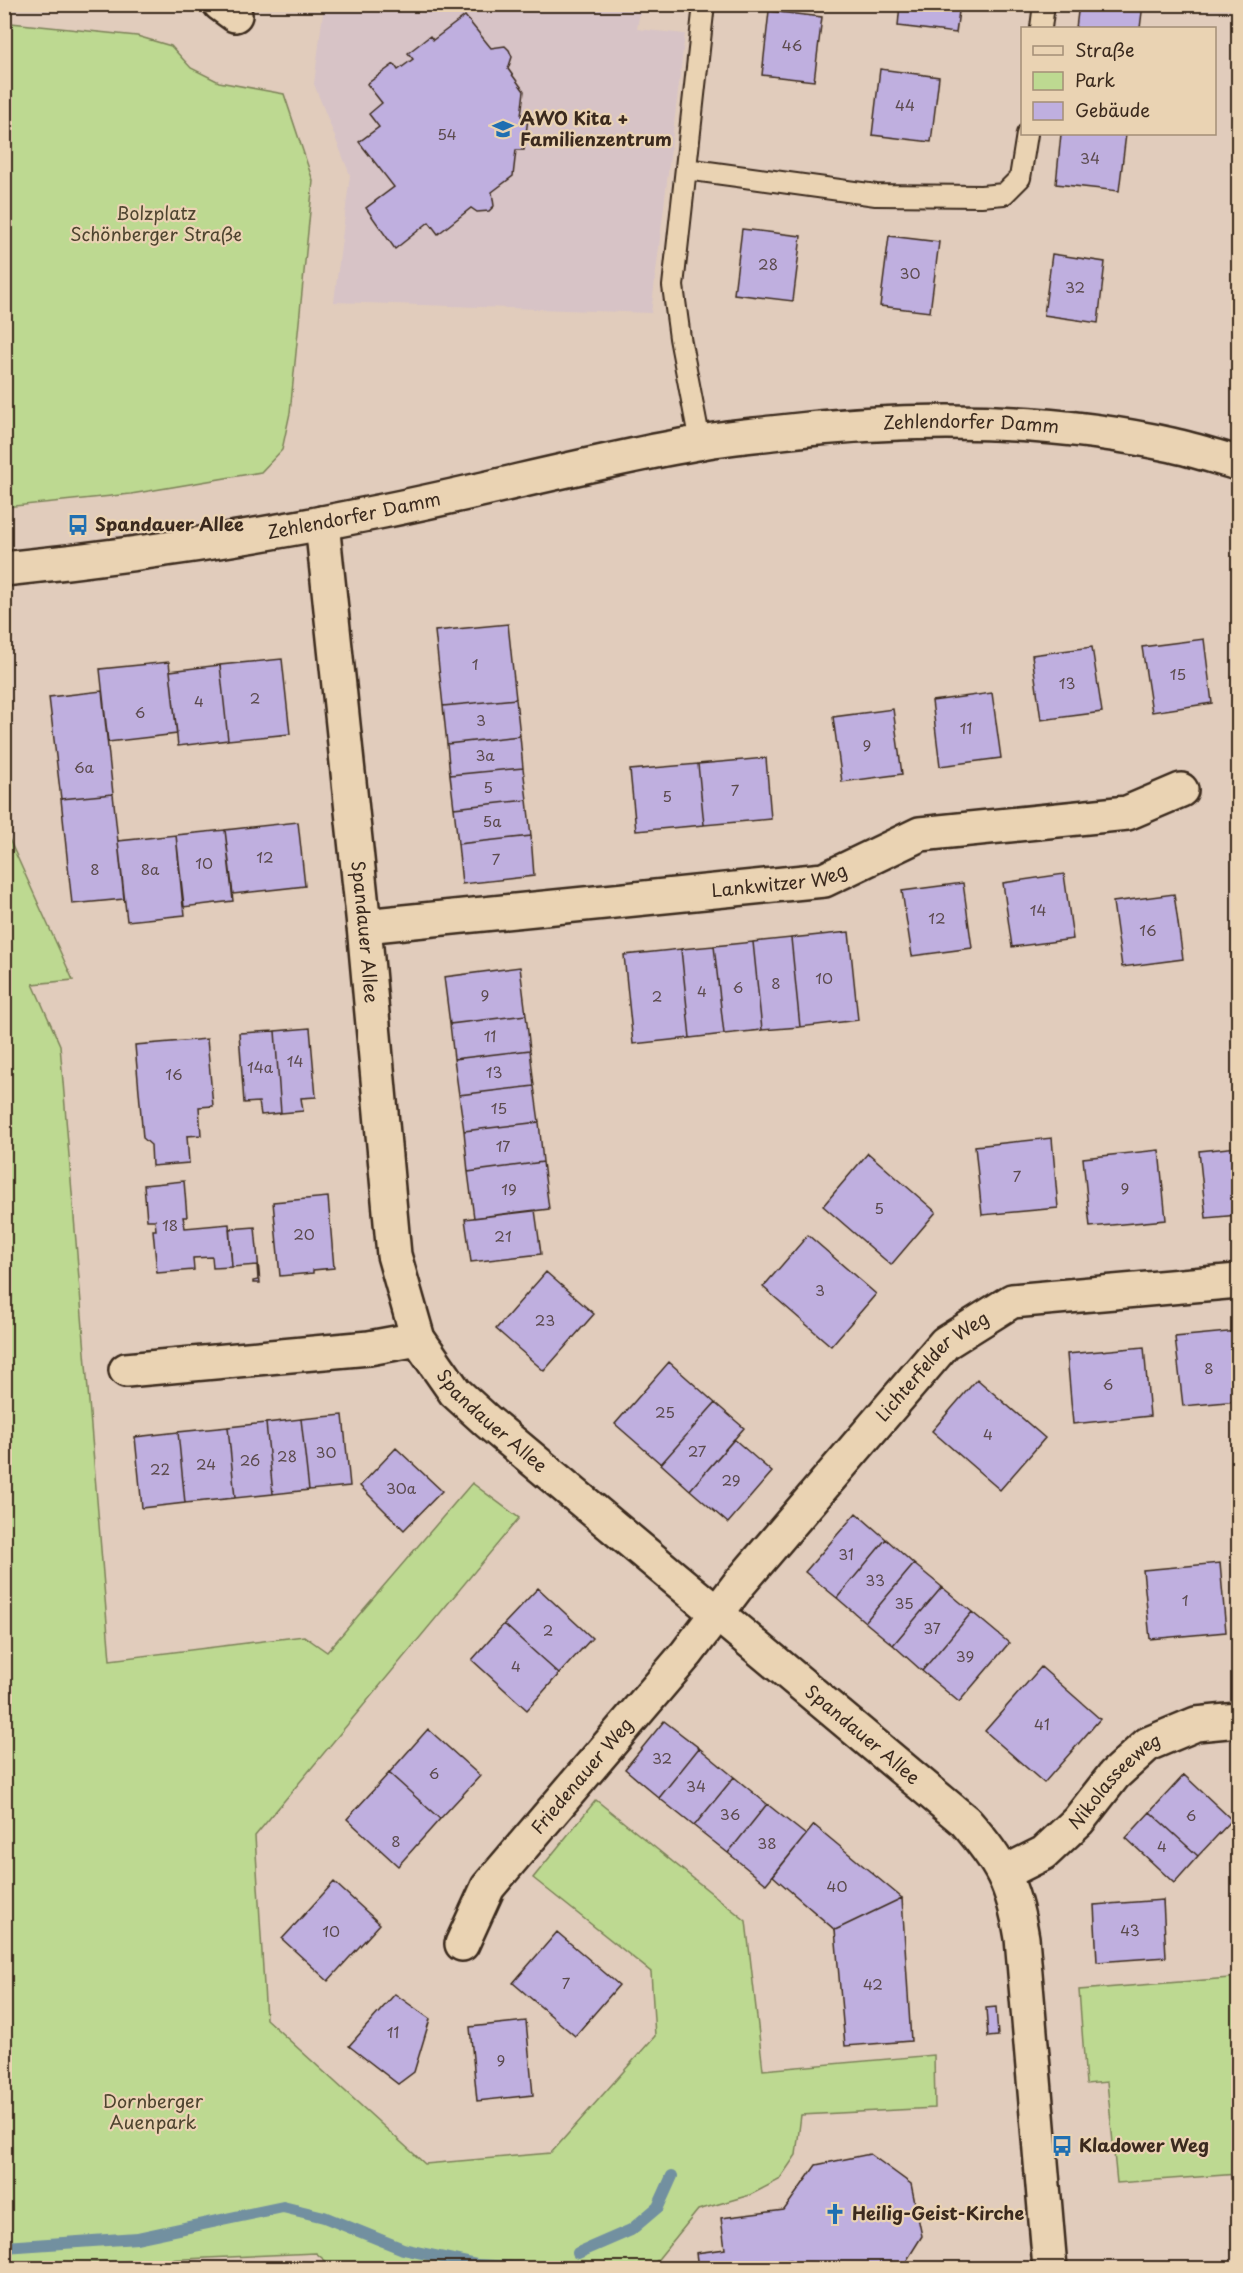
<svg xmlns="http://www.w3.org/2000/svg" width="1243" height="2273" font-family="'Playpen Sans',sans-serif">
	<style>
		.built { fill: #d7c3c6 }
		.green { fill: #bdd991; stroke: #7c8258; stroke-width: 1.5 }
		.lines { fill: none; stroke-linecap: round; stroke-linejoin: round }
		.stream { stroke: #7290a0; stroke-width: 12 }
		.building { fill: #bfafdf; stroke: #3b2a1e; stroke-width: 1.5 }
		.lane-casing { stroke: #3b2a1e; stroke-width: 24 }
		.street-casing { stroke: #3b2a1e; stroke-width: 38 }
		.lane { stroke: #ead3b3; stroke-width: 20 }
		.street { stroke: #ead3b3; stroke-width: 33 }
		.labels { text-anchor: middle; stroke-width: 4.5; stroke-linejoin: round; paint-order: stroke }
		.number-label { font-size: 15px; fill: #5c4b4e }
		.poi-label { font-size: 18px; font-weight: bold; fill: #3b2a1e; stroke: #ead3b3; text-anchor: start }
		.park-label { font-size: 18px; fill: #4e442f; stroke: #ead3b3 }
		.street-label { font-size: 18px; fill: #3b2a1e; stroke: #ead3b3 }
	</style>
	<rect width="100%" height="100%" fill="#e1ccbc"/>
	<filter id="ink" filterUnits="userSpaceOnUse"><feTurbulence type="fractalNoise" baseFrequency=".0167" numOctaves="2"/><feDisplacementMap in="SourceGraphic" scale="12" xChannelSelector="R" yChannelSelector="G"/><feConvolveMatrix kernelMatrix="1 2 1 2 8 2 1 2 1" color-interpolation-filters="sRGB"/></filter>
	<g filter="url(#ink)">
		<path class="built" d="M324,5H641L637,29L685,34L651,313L334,302L350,175L314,84Z"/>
		<path class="green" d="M11,23L137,36L171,46L191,68L219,82L284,94L313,181L290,413L282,450L261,472L131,494L5,507L4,89Z
			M4,828L73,980L33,984L60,1045L110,1660L304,1636L327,1652L472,1483L519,1518L255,1836L266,2019L425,2164L551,2153L655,2036L651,1972L533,1878L596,1800L746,1921L763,2070L934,2055L935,2108L801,2115L796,2155L779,2180L750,2195L698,2210L651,2268H334L316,2253L5,2267Z
			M1238,1965V2174L1117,2183L1107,2082L1086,2084L1079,1990L1230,1978Z"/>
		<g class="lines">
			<path class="stream" d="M4,2247L137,2238L283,2207L324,2217L403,2249L477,2265L530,2268
				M578,2253L631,2230L658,2207L672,2176"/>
		</g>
		<path class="building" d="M900,4H960L956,33L898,26Z
			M1079,4H1143L1140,28H1076Z
			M769,11L822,17L814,81L762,75Z
			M465,16L491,48L505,46L509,50L512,57L508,69L524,91L521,116L528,118L524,150H516L513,176L492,192L494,206L489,211L477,212L471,208L438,234L429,222L395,249L366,208L394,187L359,142L379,127L369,114L382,103L367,84L394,64L398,70L413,59L408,53L430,36L433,40Z
			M880,69L939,77L931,142L872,135Z
			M1061,134H1126L1119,191L1056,184Z
			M742,229L801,236L793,301L734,294Z
			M889,236L939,242L930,312L880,306Z
			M1052,254L1105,262L1098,323L1044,315Z
			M508,624L516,699L443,706L435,631Z
			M1204,639L1212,703L1152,712L1142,647Z
			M1092,647L1102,712L1041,720L1032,655Z
			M282,659L290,734L228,740L220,665Z
			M169,662L177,734L108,742L100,669Z
			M220,665L228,740L178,746L170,671Z
			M102,691L113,794L61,799L49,697Z
			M992,693L1001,758L940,766L932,701Z
			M516,699L520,736L447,744L443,706Z
			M893,709L902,774L842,782L833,717Z
			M520,736L523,768L450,775L447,744Z
			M766,758L771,819L704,825L698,764Z
			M698,764L704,825L636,831L630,770Z
			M523,768L527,800L454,808L450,775Z
			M113,794L124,899L72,904L61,799Z
			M527,800L531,836L458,844L454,808Z
			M298,822L305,886L233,894L225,830Z
			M225,830L233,901L183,907L176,835Z
			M176,835L185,915L127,921L118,841Z
			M531,836L534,876L462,884L458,844Z
			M1064,874L1073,939L1012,947L1003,883Z
			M963,883L972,948L912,956L902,891Z
			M1174,894L1183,959L1122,967L1113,902Z
			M849,932L858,1020L800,1027L791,938Z
			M791,938L800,1027L762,1030L753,942Z
			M753,942L762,1030L724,1034L714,946Z
			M714,946L724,1034L690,1038L681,949Z
			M681,949L690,1038L633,1044L624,955Z
			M520,967L526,1015L450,1024L444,977Z
			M526,1015L530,1050L454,1059L450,1024Z
			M310,1028L316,1097L301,1098L303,1111L281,1113L275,1031Z
			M275,1031L281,1113L261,1115L259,1102L244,1103L239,1033Z
			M207,1039L213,1106L199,1107L201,1135L187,1136L189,1163L152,1166L151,1145L143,1138L135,1045Z
			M530,1050L534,1086L459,1095L454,1059Z
			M534,1086L539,1122L464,1131L459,1095Z
			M539,1122L543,1162L468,1172L464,1131Z
			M1052,1138L1058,1208L982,1215L975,1146Z
			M1238,1147V1215L1206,1218L1199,1151Z
			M1159,1150L1166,1220L1090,1227L1083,1158Z
			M868,1153L936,1212L891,1265L823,1206Z
			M543,1162L549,1209L474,1218L468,1172Z
			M184,1181L187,1217H183L185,1228L229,1224L232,1267L213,1268L212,1257L193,1258L194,1270L157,1273L153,1230H156L155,1220H147L144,1185Z
			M328,1197L334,1268L313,1270V1273L280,1276L273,1202Z
			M535,1210L541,1254L471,1262L465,1219Z
			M255,1227L260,1283H253V1281L258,1280L257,1265L232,1267L229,1229Z
			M808,1235L876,1294L831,1346L763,1287Z
			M546,1272L594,1314L544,1371L496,1329Z
			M1238,1331V1401L1183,1406L1175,1337Z
			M1144,1347L1150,1416L1073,1424L1067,1354Z
			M669,1362L715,1403L661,1464L615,1424Z
			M977,1379L1045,1438L1000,1490L932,1431Z
			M715,1403L744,1428L690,1490L661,1464Z
			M343,1415L350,1486L309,1490L301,1419Z
			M301,1419L309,1490L273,1494L266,1423Z
			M266,1423L273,1494L235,1498L228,1427Z
			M228,1427L235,1498L185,1503L178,1432Z
			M178,1432L185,1503L142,1508L135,1437Z
			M734,1439L772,1472L728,1523L690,1490Z
			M396,1448L442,1491L404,1530L360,1486Z
			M856,1513L886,1539L837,1598L805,1572Z
			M886,1539L914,1564L865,1622L837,1598Z
			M1220,1563L1226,1632L1150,1639L1143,1570Z
			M914,1564L942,1587L893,1645L865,1622Z
			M942,1587L972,1612L922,1671L893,1645Z
			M538,1588L592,1638L559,1674L504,1624Z
			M972,1612L1009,1643L959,1702L922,1671Z
			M504,1624L559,1674L527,1710L472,1660Z
			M1041,1667L1100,1719L1044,1783L985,1731Z
			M664,1721L699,1748L659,1798L625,1769Z
			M428,1729L480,1776L440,1819L389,1773Z
			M699,1748L734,1777L694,1826L659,1798Z
			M389,1773L440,1819L398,1866L347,1819Z
			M1184,1775L1232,1820L1198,1856L1150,1812Z
			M734,1777L767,1804L728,1853L694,1826Z
			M767,1804L806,1835L766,1884L728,1853Z
			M1150,1812L1198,1856L1174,1883L1126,1838Z
			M814,1825L902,1898L835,1930L773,1876Z
			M334,1882L380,1924L328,1981L282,1939Z
			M902,1898L911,2041L845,2046L835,1930Z
			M1163,1900L1166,1957L1097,1962L1094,1905Z
			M557,1932L619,1985L575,2036L513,1983Z
			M395,1994L430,2019L414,2072L398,2084L349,2046Z
			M996,2007L998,2036L988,2037L986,2008Z
			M526,2021L533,2095L477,2101L470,2027Z
			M870,2154L911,2184L922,2236L902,2268H802L791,2260L751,2265V2268H698L696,2253L725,2249L721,2218L784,2210L816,2165Z"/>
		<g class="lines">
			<defs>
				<path id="lane" d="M1041,28L1044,4
					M686,169L876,195L981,196L1004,194L1020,178L1027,134
					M700,442L680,338L673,286L704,4"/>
				<g id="street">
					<path d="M220,4L235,15"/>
					<path id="s1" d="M322,523L364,926L394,1255L418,1339L455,1392L488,1422L965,1821C1001,1862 1013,1884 1022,1938L1050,2268"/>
					<path id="s2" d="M4,569C132,556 258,537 383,511C488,490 591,462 697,443C721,438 747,436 772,433C905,417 1040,416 1172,445C1194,450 1216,457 1238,463"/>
					<path id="s3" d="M364,926L824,880L920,834L1127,813L1181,790"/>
					<path d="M126,1370L369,1348L418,1339"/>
					<path id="s4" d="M1004,1873L1044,1853L1078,1821L1114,1775L1148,1744L1196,1724L1238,1720"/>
					<path id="s5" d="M462,1944L488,1887L687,1653L739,1584L945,1343L1012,1301L1238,1281"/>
				</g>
			</defs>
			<use href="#lane" class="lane-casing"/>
			<use href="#street" class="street-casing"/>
			<use href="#lane" class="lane"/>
			<use href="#street" class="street"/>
		</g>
	</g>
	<defs>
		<symbol id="school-bare" viewBox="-9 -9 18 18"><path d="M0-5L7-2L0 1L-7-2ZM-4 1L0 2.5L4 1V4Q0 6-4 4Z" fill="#1f6fb2" stroke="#ead3b3" stroke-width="2.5" paint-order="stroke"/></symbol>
		<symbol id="bus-bare" viewBox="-9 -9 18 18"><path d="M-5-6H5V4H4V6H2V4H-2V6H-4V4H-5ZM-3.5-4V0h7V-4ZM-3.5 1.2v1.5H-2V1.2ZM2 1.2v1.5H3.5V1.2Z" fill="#1f6fb2" stroke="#ead3b3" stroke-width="2.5" paint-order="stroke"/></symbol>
		<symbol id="church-bare" viewBox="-9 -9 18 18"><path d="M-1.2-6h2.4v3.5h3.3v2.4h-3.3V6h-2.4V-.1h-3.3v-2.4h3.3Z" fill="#1f6fb2" stroke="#ead3b3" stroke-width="2.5" paint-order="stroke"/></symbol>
	</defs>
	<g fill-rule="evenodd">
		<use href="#school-bare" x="488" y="114" width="30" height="30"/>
		<use href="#bus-bare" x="63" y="510" width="30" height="30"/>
		<use href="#bus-bare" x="1047" y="2131" width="30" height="30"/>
		<use href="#church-bare" x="820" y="2199" width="30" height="30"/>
	</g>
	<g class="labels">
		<g class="number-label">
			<text x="792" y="51">46</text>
			<text x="905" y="111">44</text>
			<text x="447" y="140">54</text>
			<text x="1090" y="164">34</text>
			<text x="768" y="270">28</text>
			<text x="910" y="279">30</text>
			<text x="1075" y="293">32</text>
			<text x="475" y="670">1</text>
			<text x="1178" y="680">15</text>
			<text x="1067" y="689">13</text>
			<text x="255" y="704">2</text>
			<text x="199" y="707">4</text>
			<text x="140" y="718">6</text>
			<text x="481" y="726">3</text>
			<text x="966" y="734">11</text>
			<text x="867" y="751">9</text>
			<text x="485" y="761">3a</text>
			<text x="84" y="773">6a</text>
			<text x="488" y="793">5</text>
			<text x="735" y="796">7</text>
			<text x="667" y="802">5</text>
			<text x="492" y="827">5a</text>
			<text x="265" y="863">12</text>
			<text x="496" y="865">7</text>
			<text x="204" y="869">10</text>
			<text x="95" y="875">8</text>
			<text x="150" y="875">8a</text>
			<text x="1038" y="916">14</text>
			<text x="937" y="924">12</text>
			<text x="1148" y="936">16</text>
			<text x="824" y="984">10</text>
			<text x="776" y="989">8</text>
			<text x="738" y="993">6</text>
			<text x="702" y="997">4</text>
			<text x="485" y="1001">9</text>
			<text x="657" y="1002">2</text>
			<text x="490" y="1042">11</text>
			<text x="295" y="1067">14</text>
			<text x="260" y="1073">14a</text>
			<text x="494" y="1078">13</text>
			<text x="174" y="1080">16</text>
			<text x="499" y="1114">15</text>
			<text x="503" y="1152">17</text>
			<text x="1017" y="1182">7</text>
			<text x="1125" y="1194">9</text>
			<text x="509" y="1195">19</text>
			<text x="879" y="1214">5</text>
			<text x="170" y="1231">18</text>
			<text x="304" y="1240">20</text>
			<text x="503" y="1242">21</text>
			<text x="820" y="1296">3</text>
			<text x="545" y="1326">23</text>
			<text x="1209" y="1374">8</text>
			<text x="1108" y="1390">6</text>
			<text x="665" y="1418">25</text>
			<text x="988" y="1440">4</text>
			<text x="697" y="1457">27</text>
			<text x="326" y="1458">30</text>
			<text x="287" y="1462">28</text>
			<text x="250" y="1466">26</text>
			<text x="206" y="1470">24</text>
			<text x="160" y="1475">22</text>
			<text x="731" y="1486">29</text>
			<text x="401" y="1494">30a</text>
			<text x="846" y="1560">31</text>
			<text x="875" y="1586">33</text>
			<text x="1185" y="1606">1</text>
			<text x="904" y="1609">35</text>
			<text x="932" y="1634">37</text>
			<text x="548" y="1636">2</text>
			<text x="965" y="1662">39</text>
			<text x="516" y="1672">4</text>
			<text x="1042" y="1730">41</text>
			<text x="662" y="1764">32</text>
			<text x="434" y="1779">6</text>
			<text x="696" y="1792">34</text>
			<text x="730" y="1820">36</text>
			<text x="1191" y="1821">6</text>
			<text x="396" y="1847">8</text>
			<text x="767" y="1849">38</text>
			<text x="1162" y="1852">4</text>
			<text x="837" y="1892">40</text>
			<text x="1130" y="1936">43</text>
			<text x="331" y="1937">10</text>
			<text x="566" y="1989">7</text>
			<text x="873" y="1990">42</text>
			<text x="393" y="2038">11</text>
			<text x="501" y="2066">9</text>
		</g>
		<g class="poi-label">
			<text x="520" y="125">AWO Kita +<tspan x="520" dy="21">Familienzentrum</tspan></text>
			<text x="95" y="531">Spandauer Allee</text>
			<text x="1079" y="2152">Kladower Weg</text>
			<text x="852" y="2220">Heilig-Geist-Kirche</text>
		</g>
		<g class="park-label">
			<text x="156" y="220">Bolzplatz<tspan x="156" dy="21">Schönberger Straße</tspan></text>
			<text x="153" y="2108">Dornberger<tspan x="153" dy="21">Auenpark</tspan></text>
		</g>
		<g class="street-label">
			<text dy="6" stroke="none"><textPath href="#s2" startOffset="980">Zehlendorfer Damm</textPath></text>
			<text dy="6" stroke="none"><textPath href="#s2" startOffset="354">Zehlendorfer Damm</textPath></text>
			<text dy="6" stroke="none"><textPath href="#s3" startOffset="418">Lankwitzer Weg</textPath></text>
			<text dy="6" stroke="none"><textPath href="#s1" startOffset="411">Spandauer Allee</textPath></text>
			<text dy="6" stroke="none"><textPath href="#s5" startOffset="748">Lichterfelder Weg</textPath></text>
			<text dy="6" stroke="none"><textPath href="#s1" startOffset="934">Spandauer Allee</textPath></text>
			<text dy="6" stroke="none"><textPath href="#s1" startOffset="1420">Spandauer Allee</textPath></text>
			<text dy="6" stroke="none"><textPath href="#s5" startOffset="208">Friedenauer Weg</textPath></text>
			<text dy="6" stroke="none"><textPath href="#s4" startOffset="146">Nikolasseeweg</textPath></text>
		</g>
	</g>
	<rect width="1243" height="2273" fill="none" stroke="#ead3b3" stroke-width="24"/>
	<rect x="12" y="12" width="1219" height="2249" fill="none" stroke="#3b2a1e" stroke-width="2" filter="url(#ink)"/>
	<rect x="1021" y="27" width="195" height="108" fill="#ead3b3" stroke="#a48f77" stroke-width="1.5"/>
	<rect x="1033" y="46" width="30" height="9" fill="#ead3b3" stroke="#a48f77" stroke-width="1.5"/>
	<text x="1075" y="57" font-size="18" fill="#3b2a1e">Straße</text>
	<rect x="1033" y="72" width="30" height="18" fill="#bdd991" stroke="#a48f77" stroke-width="1.5"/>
	<text x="1075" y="87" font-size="18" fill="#3b2a1e">Park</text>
	<rect x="1033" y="102" width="30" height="18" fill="#bfafdf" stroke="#a48f77" stroke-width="1.5"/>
	<text x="1075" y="117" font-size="18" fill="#3b2a1e">Gebäude</text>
</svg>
